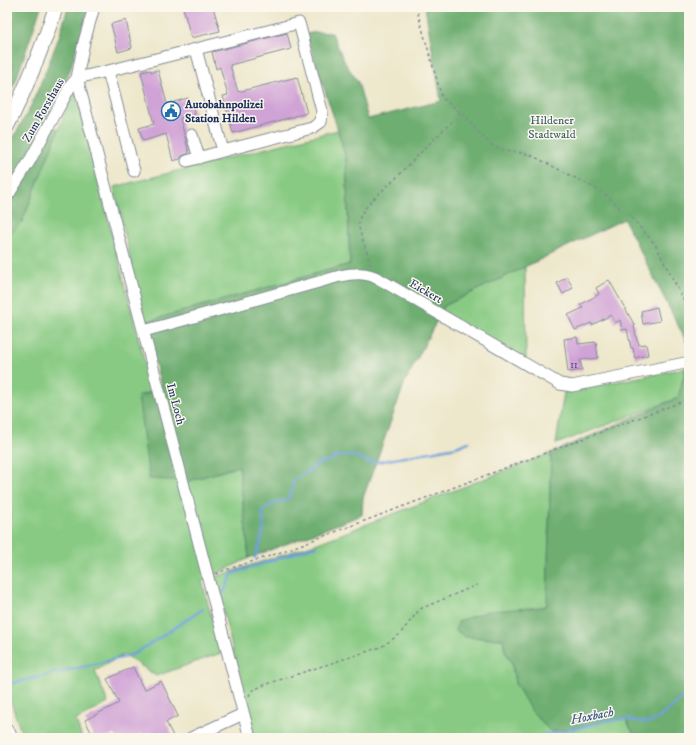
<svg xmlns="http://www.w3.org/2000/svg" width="696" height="745" font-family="'IM FELL DW Pica',serif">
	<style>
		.green { fill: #88ca83; stroke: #527c70 }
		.forest { fill: #6eae71; stroke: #446e68 }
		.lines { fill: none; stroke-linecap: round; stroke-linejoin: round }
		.stream { stroke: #70a0da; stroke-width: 2.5 }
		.building { fill: #d0a3d6 }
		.minor-casing { stroke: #848b94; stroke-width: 13 }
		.major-casing { stroke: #848b94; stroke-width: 16 }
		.highway-casing { stroke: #848b94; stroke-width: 18 }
		.path { stroke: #848b94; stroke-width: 1.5; stroke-dasharray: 3 3; stroke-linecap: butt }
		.minor { stroke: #fff; stroke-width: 11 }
		.major { stroke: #fff; stroke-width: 14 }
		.highway { stroke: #fff; stroke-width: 16 }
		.labels { text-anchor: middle; stroke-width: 3; stroke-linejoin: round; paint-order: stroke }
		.number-label { font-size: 10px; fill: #484c7c }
		.poi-label { font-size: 12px; font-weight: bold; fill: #1b2f5e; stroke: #fbf7ec; text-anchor: start }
		.street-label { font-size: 12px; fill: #1b2f5e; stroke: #fbf7ec }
		.park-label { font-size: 12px; fill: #3c5e69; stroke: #fbf7ec }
		.water-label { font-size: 13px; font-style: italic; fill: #395789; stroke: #fbf7ec }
	</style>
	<rect width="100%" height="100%" fill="#fbf7ec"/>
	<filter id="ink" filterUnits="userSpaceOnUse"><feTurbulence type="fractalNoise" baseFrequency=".025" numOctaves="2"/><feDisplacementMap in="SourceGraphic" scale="8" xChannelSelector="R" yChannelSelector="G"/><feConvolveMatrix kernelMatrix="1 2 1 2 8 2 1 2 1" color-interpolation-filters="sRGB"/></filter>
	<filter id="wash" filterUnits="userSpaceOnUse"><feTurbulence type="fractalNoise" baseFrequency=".012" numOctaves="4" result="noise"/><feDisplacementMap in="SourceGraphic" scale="16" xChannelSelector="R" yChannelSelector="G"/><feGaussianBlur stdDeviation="0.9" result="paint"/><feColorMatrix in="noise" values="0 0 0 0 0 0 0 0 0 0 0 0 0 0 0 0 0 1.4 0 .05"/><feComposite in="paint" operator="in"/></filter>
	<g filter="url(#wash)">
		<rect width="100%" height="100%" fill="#ede7cb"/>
		<path class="green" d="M72,95H76L152,391L138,396L189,481L239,466L249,558L202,581L221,653L156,676L124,654L95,671L108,703L76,720L82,738H23L7,690V528L10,516L7,510V237L22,222Z
			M338,130L346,159L350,264L145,322L114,187Z
			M525,267L526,359L441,311L444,306Z
			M686,368L678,398L556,444L564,392Z
			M551,453L547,605L466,637L503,639L505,651L512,663L515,683L551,732L625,718L636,738H254L215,577L318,543Z"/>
		<path class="forest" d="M7,7H41L15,83L7,97Z
			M68,7H89L69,73L43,123L59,129L22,222L7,237V149L30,108L44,75L59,37Z
			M425,7H555L559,12L569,7H689V347L624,219L444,306L431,332L405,382L363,498L362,515L249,558L239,466L189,481L149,479L138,396L162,390L145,322L350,264L346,159L338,130L306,34L316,32L332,33L345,63L358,82L368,119L441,101Z
			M689,356V738H636L625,718L551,732L530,709L515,683L512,663L505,651L503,639L466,637L455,630L459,621L488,611L543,607L547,605L551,453L678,398Z"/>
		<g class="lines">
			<path class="stream" d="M255,558C260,543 267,528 262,513C271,499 283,505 289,497C293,493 292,484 294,479L309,471L316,465L322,462H327L337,456H356L369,462H378L456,447L469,442
				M220,597L225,590L232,574L316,546
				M9,684L125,657L136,653L203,609
				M538,738L545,734L561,733L569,729L579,728L605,721L626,719L649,723L659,718L685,695L689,693"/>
		</g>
		<g id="blocks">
			<path class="building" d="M183,7H213L220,31L191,38Z
				M126,20L132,48L118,52L111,24Z
				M287,33L291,49L230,65L238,92L297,77L307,113L233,133L223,96L228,95L220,67L216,69L212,52Z
				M151,70V72L158,70L167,104L188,98L190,105L193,104L195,115L180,118L189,153L182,156L180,159L173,161L166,134L143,141L139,128L154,124L141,72Z
				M567,277L573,288L563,294L557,283Z
				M609,280L635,326H634L637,341H638L639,345L646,344L648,355L635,358L633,348H631L627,329L622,330L620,320L615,323L611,315L592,325L591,323L575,330L568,315L583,308L580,305L599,294L596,288Z
				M657,307L660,321L643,324L641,311Z
				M577,337L578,344L596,342L598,358L580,360L582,370L568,372L564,339Z
				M133,667L144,690L161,681L178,716L166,722L174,738H144L142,734L133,738H117L115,734L106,738H94L85,720L119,703L107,679Z"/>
		</g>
	</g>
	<g filter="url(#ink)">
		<use href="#blocks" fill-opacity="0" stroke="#848b94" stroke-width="1"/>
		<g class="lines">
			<defs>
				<path id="minor" d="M196,49L299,23L322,111L321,122L312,128L223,151
					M108,71L196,49L223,151L187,161
					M77,78L250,738
					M77,78L108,71L134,171
					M192,135L199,158
					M7,197L29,162L71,85L77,78L84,42L94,7
					M144,331L340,276C354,273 366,272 379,279L560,384L572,386L685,363
					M191,738L243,714"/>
				<path id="major" d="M7,126C27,87 42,48 56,7"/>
				<path id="highway" d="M7,733L9,738"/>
			</defs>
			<use href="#minor" class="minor-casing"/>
			<use href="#major" class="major-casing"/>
			<use href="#highway" class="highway-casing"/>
			<path class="path" d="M416,7L442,98L464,115L477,131L493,146L505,151L524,153L533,156L602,192L609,197L622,211L630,216L655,244L689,310
				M7,37L11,25L7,11
				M7,143L11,136
				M370,265C369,252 357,232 359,221C361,207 386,188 396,178C417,157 436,135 459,116L460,112
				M216,574L225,570L270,556L359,523L689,399
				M249,696L251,691L264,685L381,647L399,635L420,609L477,585"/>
			<use href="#minor" class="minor"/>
			<use href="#major" class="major"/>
			<use href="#highway" class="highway"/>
		</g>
	</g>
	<defs>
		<symbol id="civic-ring" viewBox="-11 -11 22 22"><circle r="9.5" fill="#fbf7ec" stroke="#1f6fb2" stroke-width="1.5"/><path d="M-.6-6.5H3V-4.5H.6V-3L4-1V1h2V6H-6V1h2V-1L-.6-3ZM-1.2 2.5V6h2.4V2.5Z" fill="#1f6fb2"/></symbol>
	</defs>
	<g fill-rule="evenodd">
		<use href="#civic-ring" x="160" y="100" width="22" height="22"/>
	</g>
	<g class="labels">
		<g class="number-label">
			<text x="574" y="368">11</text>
		</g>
		<g class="poi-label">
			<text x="185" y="108">Autobahnpolizei<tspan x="185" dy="14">Station Hilden</tspan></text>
		</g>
		<g class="street-label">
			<text transform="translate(43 110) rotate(-60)" y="4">Zum Forsthaus</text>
			<text transform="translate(426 291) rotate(30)" y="4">Eickert</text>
			<text transform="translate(176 404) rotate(75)" y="4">Im Loch</text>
		</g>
		<g class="park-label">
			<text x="552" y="124">Hildener<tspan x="552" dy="14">Stadtwald</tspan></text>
		</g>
		<g class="water-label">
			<text transform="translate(592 715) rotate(-11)" y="5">Hoxbach</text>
		</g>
	</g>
	<rect width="696" height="745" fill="none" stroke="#fbf7ec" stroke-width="24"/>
</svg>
